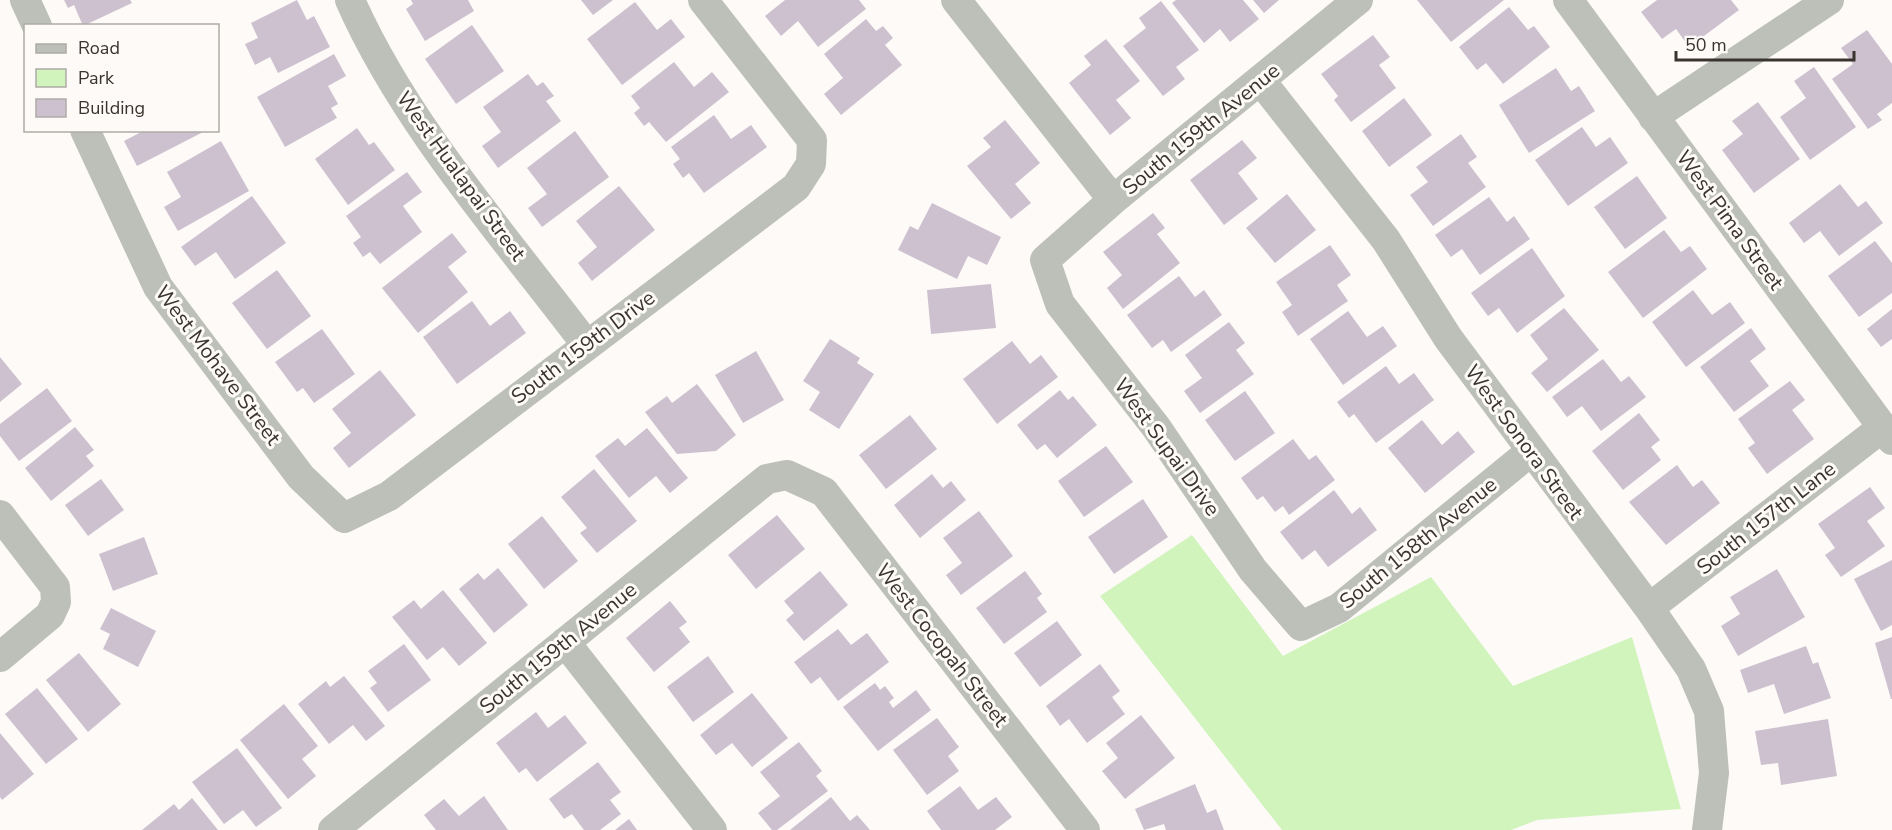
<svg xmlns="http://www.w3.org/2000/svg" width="1892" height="830" font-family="'Nunito Sans',sans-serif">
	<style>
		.green { fill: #d1f3bc }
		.building { fill: #cdc1d0 }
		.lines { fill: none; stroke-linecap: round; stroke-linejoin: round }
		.minor { stroke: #bdc0b9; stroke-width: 30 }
		.labels { text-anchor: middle; stroke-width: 6; stroke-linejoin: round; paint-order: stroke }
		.street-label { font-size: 21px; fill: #3a342e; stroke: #fdfaf7 }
	</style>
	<rect width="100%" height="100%" fill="#fdfaf7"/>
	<path class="green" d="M1192,535L1283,656L1431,577L1513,686L1632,637L1681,809L1537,820L1511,830H1282L1100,596Z"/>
	<path class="building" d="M64,0H130L132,3L83,26L74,5L68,8Z
		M297,0L307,20L314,16L330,47L278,73L270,57L255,65L245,44L258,38L251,23Z
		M411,0H468L474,11L425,41L406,9L413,4Z
		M581,0H613L593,15Z
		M785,0H859L866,9L818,47L798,21L781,36L765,16Z
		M1176,0H1243L1259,19L1230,42L1220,29L1204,43L1172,3Z
		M1253,0H1279L1264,13Z
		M1417,0H1504L1451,42Z
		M1657,0H1731L1739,10L1689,47L1676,29L1662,39L1641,12Z
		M1161,1L1199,50L1176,67L1185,79L1163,96L1123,46L1146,28L1139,18Z
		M635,2L657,30L671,19L685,37L622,85L587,39Z
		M1509,7L1528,30L1534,26L1550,47L1503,84L1486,63L1477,70L1459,47Z
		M866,19L876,31L883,26L893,38L885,45L902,65L841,115L824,94L843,78L824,54Z
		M472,25L504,71L456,104L425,59Z
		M1867,30L1892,64V103L1877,114L1882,120L1868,129L1832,79L1853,64L1841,48Z
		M1373,35L1390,57L1379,65L1396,88L1351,122L1334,100L1338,96L1321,74Z
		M1106,39L1140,81L1116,100L1131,118L1110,135L1069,83L1091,65L1084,56Z
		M334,54L346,76L328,86L338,104L331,108L337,118L285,147L257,97Z
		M674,62L694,87L712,72L729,92L666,142L649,122L644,126L634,113L640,108L631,96Z
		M1814,67L1856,127L1810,160L1780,117L1806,98L1794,81Z
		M1556,68L1571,91L1579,86L1595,111L1529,153L1499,105Z
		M528,74L537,86L543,82L554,96L546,101L561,121L498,168L482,146L501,132L483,107Z
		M1404,98L1432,135L1389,167L1362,131Z
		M1758,102L1800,159L1754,193L1722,150L1743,134L1732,121Z
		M714,115L731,139L751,125L767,147L704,193L689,173L683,178L673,164L680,159L671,147Z
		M1005,120L1040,163L1015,184L1031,203L1011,219L967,166L991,147L983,138Z
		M1582,127L1596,147L1610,137L1628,163L1568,206L1535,160Z
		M357,128L369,145L374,142L395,170L348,205L315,159Z
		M145,130H207L137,166L124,141Z
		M575,131L609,177L542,227L528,208L547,194L527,168Z
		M1461,134L1477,157L1468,163L1486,187L1433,226L1410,195L1428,182L1416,167Z
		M1242,140L1257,158L1238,173L1258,199L1224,225L1190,180Z
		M221,141L249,191L178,231L164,207L181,197L167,172Z
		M407,172L422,192L403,206L422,232L380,264L370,252L363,257L353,243L361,237L346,216Z
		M1637,176L1667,218L1625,249L1594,207Z
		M1840,184L1858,207L1866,201L1883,223L1839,256L1820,231L1804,243L1789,223Z
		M619,186L655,230L592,281L578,263L597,247L576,221Z
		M1287,194L1316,230L1275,263L1246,228Z
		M252,196L286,243L235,279L216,252L195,266L181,247Z
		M1489,197L1507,222L1514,216L1530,239L1480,275L1462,249L1451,257L1435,235Z
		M932,203L1001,237L987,265L968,256L957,279L898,250L910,226L918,230Z
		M1153,213L1165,228L1157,234L1180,263L1123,309L1107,288L1122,275L1103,252Z
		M1664,230L1681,252L1690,246L1707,269L1643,318L1608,272Z
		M452,233L467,252L448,267L468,292L418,333L382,288Z
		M1875,241L1892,263V293L1859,317L1828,276Z
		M1330,245L1351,275L1337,285L1348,301L1298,336L1282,312L1292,305L1276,282Z
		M1532,248L1565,296L1517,333L1499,308L1488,316L1471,293Z
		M277,270L311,316L267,349L232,303Z
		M1179,276L1195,297L1204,290L1222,315L1171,352L1163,340L1152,348L1127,315Z
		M991,284L996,328L931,334L927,290Z
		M1693,290L1712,315L1730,302L1745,323L1686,367L1652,322Z
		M472,301L490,326L510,311L526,333L457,384L423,337Z
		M1564,308L1599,350L1547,392L1531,373L1548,359L1530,335Z
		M1892,309V339L1881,347L1867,329Z
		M1348,311L1367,337L1383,326L1397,346L1343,385L1310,339Z
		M1229,322L1245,343L1236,350L1254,374L1200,413L1184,391L1202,378L1185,355Z
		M1751,328L1766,349L1750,361L1769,386L1734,412L1700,367Z
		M322,329L355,374L314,403L303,388L297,392L275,362Z
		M830,339L860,358L857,363L874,374L839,429L809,410L820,392L803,381Z
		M1012,341L1030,364L1041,355L1058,377L997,424L963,379Z
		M756,351L784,400L743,423L715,375Z
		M0,357L22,384L0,402Z
		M1603,359L1621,382L1629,376L1646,397L1601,431L1582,406L1567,417L1552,397Z
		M1386,366L1399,384L1414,373L1434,400L1376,443L1354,414L1349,418L1337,402Z
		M380,370L416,415L349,468L333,448L351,433L332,409Z
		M1790,381L1805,400L1792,410L1814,439L1767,474L1748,448L1755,443L1738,419Z
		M697,384L736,435L716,451L677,454L645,412L667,396L672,403Z
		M47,388L72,421L19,461L0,436V424Z
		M1060,390L1068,400L1073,396L1097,425L1057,458L1045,444L1037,450L1017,425Z
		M1245,391L1275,433L1235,461L1205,420Z
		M1639,413L1660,440L1651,447L1661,460L1623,490L1592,451Z
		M910,415L937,449L886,489L859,455Z
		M1422,420L1442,445L1458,431L1475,452L1425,493L1388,448Z
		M75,427L94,450L86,456L94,466L51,501L25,468Z
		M647,428L688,478L670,493L656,476L629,498L595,456L618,438L625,446Z
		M1293,439L1309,460L1316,455L1335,480L1289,515L1283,506L1275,512L1263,496L1257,500L1241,478Z
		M1106,446L1133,482L1084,517L1058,481Z
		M1677,465L1693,487L1702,480L1720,503L1666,545L1629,502Z
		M594,469L637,521L597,553L580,533L587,528L561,497Z
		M932,474L943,488L951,481L966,500L920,538L894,505Z
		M101,479L124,510L88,536L65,505Z
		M1870,487L1885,508L1867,521L1885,546L1841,577L1825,555L1835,548L1818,524Z
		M1334,490L1352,514L1360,507L1377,530L1328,567L1315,550L1302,560L1280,532Z
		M1143,499L1168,537L1114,574L1088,537Z
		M979,511L1013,556L961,595L946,575L962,563L943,538Z
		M777,515L805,549L756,589L728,555Z
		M542,516L578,561L544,589L508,544Z
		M144,537L158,574L113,591L99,554Z
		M1892,560V625L1881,631L1854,579Z
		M498,568L528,605L494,633L459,589L478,573L484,580Z
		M1777,569L1805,617L1738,656L1721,626L1740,614L1730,597Z
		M820,571L848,605L804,641L786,620L794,613L784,601Z
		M1025,571L1042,594L1037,598L1047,612L1004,644L976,608Z
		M443,590L487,643L459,666L443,647L427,660L392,617L414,600L421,609Z
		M670,601L687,622L679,628L690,642L654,672L626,638Z
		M111,608L156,631L138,667L103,649L110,634L100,629Z
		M1057,621L1082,655L1040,687L1014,653Z
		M838,629L851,645L867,633L889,662L838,701L820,677L811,684L794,662Z
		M1892,637V699H1891L1875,643Z
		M404,644L431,680L388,712L370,688L377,683L368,671Z
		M1806,646L1813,664L1818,662L1831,698L1784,714L1774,684L1748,693L1740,670Z
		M79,653L121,704L88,732L46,680Z
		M708,656L734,692L693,722L667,687Z
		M1100,664L1120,691L1112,697L1125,714L1087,743L1069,719L1060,726L1046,706Z
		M344,676L385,726L366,741L353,725L329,744L298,704L326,681L330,687Z
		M875,683L880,690L885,686L894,698L889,702L893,708L916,690L931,710L878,751L843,707Z
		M37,688L78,739L46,764L5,714Z
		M752,693L788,738L752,767L732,743L716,755L700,735Z
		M284,704L318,746L302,759L316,776L288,799L240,740Z
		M536,712L548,728L565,715L587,743L537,782L526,768L519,773L496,743Z
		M1141,715L1175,758L1125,799L1102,771L1118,758L1106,743Z
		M937,718L959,747L948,756L959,771L927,795L893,750Z
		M1828,719L1837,776L1781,785L1778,763L1761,765L1755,731Z
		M0,733L34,774L2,800L0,797Z
		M799,742L822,771L816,776L828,791L777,830H772L758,813L780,796L760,772Z
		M237,748L282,808L256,827L243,810L224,824L192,782Z
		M598,762L621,792L610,800L621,814L600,830H584L572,814L564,819L549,799Z
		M1195,784L1207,813L1216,809L1224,830H1166L1164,824L1144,830L1135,809Z
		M960,786L978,810L996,797L1012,817L995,830H941L927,811Z
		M484,796L508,830H436L424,815L444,799L459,816Z
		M831,797L850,821L857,815L870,830H790Z
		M192,798L218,830H142L174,804L179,810Z
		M629,819L637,830H615Z"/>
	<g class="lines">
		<path class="minor" d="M25,0L37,26
			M350,0C404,123 505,237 586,344
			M956,0L1113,200
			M1358,0L1113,200L1045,260L1060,304L1156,427L1253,570L1301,626L1339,608L1530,452
			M1568,0L1892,440
			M1261,81L1386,240L1448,338L1649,608L1691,669L1709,711L1714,773L1707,830
			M1653,117L1829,0
			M85,130L158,287L301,477L344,518L389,496L796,187L811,164L812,140L703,0
			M0,515L55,587L56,602L50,615L0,657
			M1649,608L1883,427
			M565,642L712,830
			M333,830L767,479L787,475L824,492L1085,830"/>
	</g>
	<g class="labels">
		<g class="street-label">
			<text transform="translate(1201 129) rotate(-39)" y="7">South 159th Avenue</text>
			<text transform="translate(461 176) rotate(54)" y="7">West Hualapai Street</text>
			<text transform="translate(1730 220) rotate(54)" y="7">West Pima Street</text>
			<text transform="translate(583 347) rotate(-37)" y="7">South 159th Drive</text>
			<text transform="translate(218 365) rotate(53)" y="7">West Mohave Street</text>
			<text transform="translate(1524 442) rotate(54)" y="7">West Sonora Street</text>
			<text transform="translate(1167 447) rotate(54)" y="7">West Supai Drive</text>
			<text transform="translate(1766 518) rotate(-38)" y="7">South 157th Lane</text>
			<text transform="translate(1418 543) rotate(-39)" y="7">South 158th Avenue</text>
			<text transform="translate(942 645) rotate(52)" y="7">West Cocopah Street</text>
			<text transform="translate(558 648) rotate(-39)" y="7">South 159th Avenue</text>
		</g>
	</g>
	<rect x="24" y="24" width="195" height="108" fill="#fdfaf7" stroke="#afaba7" stroke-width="1.5"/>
	<rect x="36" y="44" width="30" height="9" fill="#bdc0b9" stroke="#afaba7" stroke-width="1.5"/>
	<text x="78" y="54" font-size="18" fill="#3a342e">Road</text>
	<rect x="36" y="69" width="30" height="18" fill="#d1f3bc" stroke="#afaba7" stroke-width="1.5"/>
	<text x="78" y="84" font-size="18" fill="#3a342e">Park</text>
	<rect x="36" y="99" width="30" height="18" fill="#cdc1d0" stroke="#afaba7" stroke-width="1.5"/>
	<text x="78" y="114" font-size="18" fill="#3a342e">Building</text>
	<path d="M1676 51v9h178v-9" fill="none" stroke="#3a342e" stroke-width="3"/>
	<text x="1685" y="51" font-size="18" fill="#3a342e" stroke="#fdfaf7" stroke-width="4.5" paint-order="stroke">50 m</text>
</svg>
